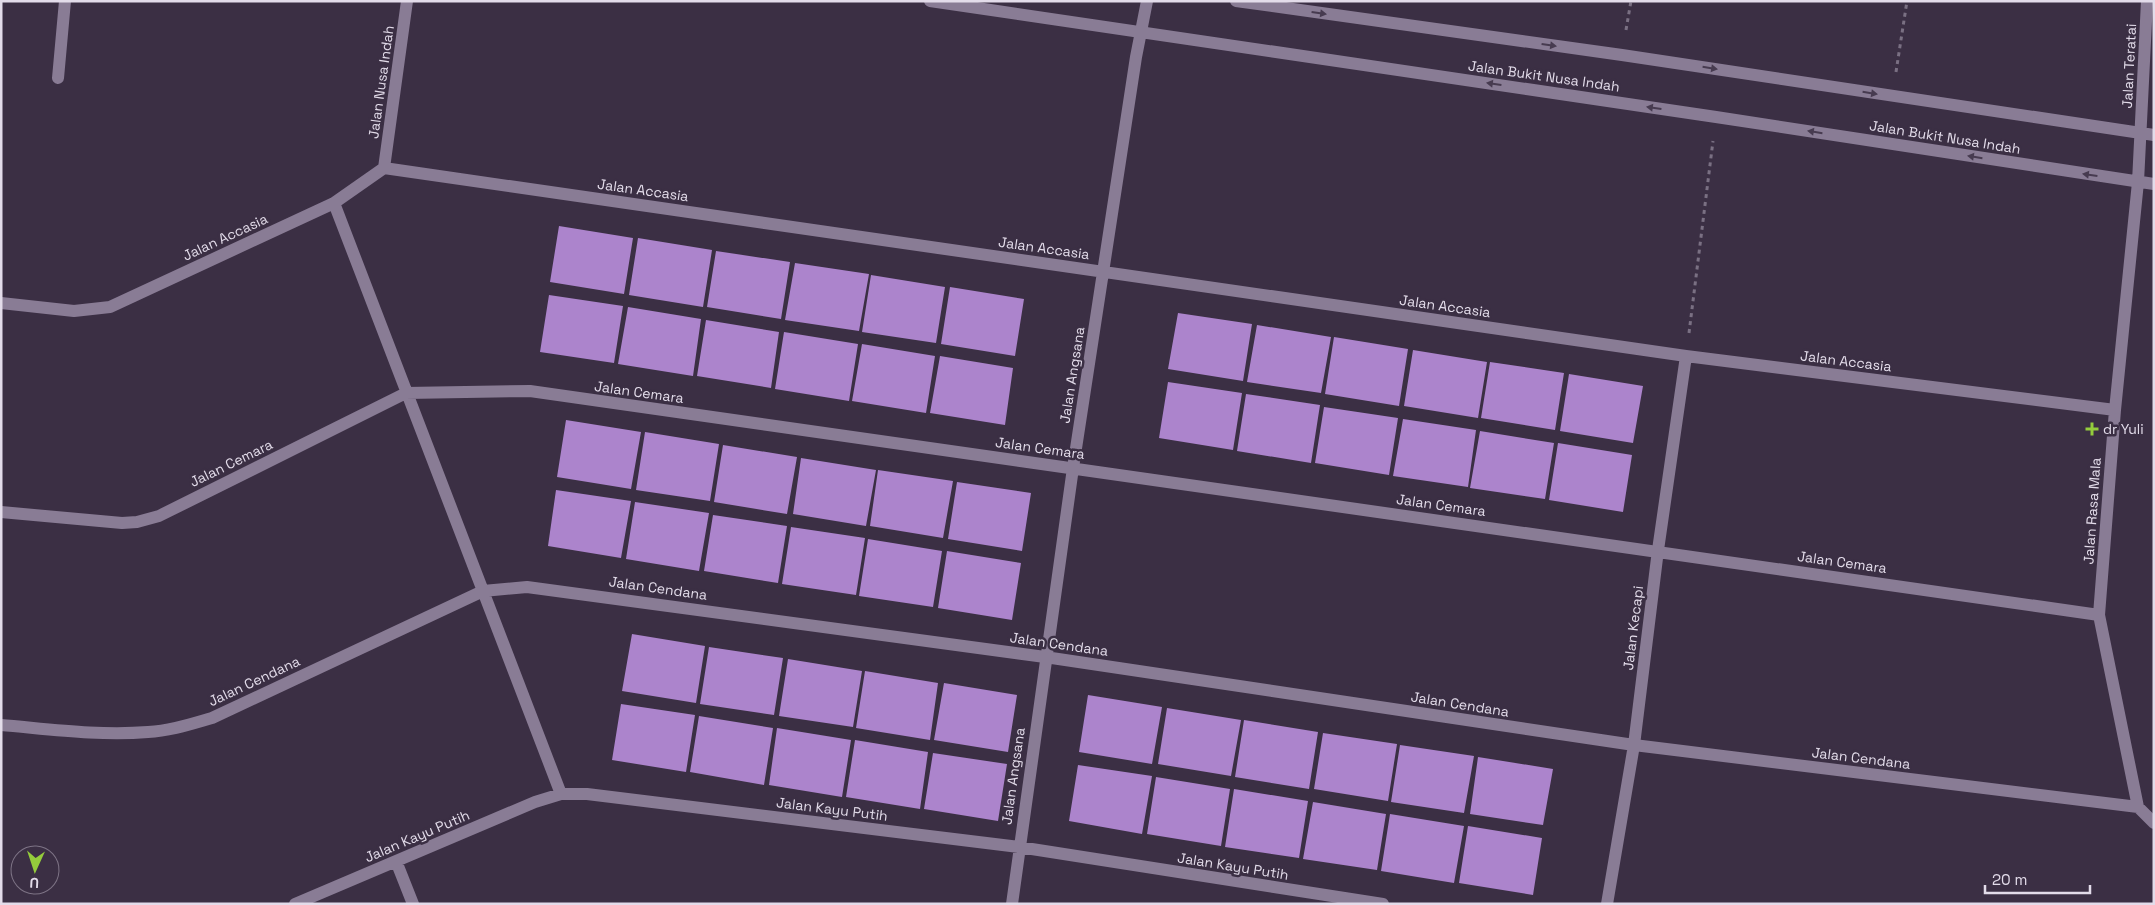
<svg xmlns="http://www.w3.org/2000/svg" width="2155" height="905" font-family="'Space Grotesk',sans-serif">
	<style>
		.building { fill: #ac84cc }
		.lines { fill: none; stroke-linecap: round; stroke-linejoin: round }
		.path { stroke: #7a7083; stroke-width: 3; stroke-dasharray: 4 4; stroke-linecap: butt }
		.minor { stroke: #897c95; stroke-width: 12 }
		.oneway { fill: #473b50 }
		.poi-dot { fill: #94cc3c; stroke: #3b2f44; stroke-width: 2 }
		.labels { text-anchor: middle; stroke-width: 5; stroke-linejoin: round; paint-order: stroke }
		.street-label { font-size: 14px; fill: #e3dcea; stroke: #3b2f44 }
		.poi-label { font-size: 14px; fill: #e3dcea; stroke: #3b2f44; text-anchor: start }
	</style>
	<rect width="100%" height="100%" fill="#3b2f44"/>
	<path class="building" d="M559,226L633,238L624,294L550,282Z
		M638,238L712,250L703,307L629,295Z
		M716,251L790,262L781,319L707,307Z
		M795,263L869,274L859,331L785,320Z
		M871,275L945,287L936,343L862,332Z
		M950,287L1024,299L1015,356L941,344Z
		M549,295L623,306L614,363L540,352Z
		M628,307L701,319L693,376L618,364Z
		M1178,313L1252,324L1243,381L1168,369Z
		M706,320L779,332L771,388L697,376Z
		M1257,325L1331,337L1321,393L1247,382Z
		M784,332L858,344L849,401L775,389Z
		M1334,337L1408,349L1399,406L1325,394Z
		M862,344L935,356L926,413L852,401Z
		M1413,350L1487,362L1478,418L1404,406Z
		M940,356L1013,368L1005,425L930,413Z
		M1490,362L1564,373L1555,430L1481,418Z
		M1569,374L1643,386L1633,443L1560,431Z
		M1168,382L1242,393L1233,450L1159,438Z
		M1246,394L1320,405L1311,463L1237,451Z
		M1324,407L1398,418L1389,475L1315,463Z
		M1403,419L1476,430L1468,487L1393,476Z
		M566,420L641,432L631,489L557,477Z
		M1480,431L1554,443L1545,499L1470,488Z
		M645,432L719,444L710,501L636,490Z
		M1558,443L1632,455L1623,512L1549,500Z
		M723,445L797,457L787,514L714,502Z
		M801,458L876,470L866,526L793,514Z
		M878,470L953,481L943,538L870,526Z
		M957,482L1031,493L1022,551L948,539Z
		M556,490L631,501L621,558L548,546Z
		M635,502L709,513L699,571L626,559Z
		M713,515L787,526L778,583L704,571Z
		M791,527L865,538L856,595L782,584Z
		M868,539L942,551L933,607L859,596Z
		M947,551L1021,563L1012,620L938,608Z
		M632,634L705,646L696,703L622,691Z
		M709,647L783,658L774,715L700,704Z
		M788,659L862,671L853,727L779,716Z
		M865,671L938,683L930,740L856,728Z
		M944,683L1017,695L1008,752L934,740Z
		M1088,695L1162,707L1152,764L1079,752Z
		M621,704L695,715L686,772L612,760Z
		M1167,708L1241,720L1231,776L1158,764Z
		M699,716L773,728L764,785L690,772Z
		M1244,720L1318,732L1309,789L1235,777Z
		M777,728L851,740L842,797L769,785Z
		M1323,733L1397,744L1388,801L1314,789Z
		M855,740L928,752L920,809L846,797Z
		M1400,745L1474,756L1464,813L1391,802Z
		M933,753L1007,764L998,821L924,809Z
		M1478,757L1553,769L1543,825L1470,814Z
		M1078,765L1152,776L1142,834L1069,821Z
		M1156,777L1230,789L1221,846L1147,834Z
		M1234,789L1308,801L1299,858L1225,847Z
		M1313,802L1386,814L1377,870L1303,859Z
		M1390,814L1464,826L1454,883L1381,871Z
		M1468,826L1542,838L1533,895L1459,883Z"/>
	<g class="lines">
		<path class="path" d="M1626,30L1631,1
			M1896,72L1907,1
			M1689,333L1713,141"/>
		<path class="minor" d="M930,1L1716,117L2154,184
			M1236,1L1622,55L2154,135
			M2147,1L2138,182L2115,410L2099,615L2138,807L2154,823
			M58,78L65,1
			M384,168L407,1
			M334,203L561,794
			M1,303L74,311L110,307L334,203L384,168L1686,356L2115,410
			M1,512L122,523L137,522L159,516L406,393L530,391L2099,615
			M1,725C49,729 99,736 148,732C170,731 191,724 212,718L483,591L527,587L1045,657L1634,745L2138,807
			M396,861L413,904
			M295,904L535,802L561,794H587L1019,847L1383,904
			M1012,904L1073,468L1136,57L1147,1
			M1607,904L1634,745L1658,550L1686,356"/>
	</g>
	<defs><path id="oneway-solid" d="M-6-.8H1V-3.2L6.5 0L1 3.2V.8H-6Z" transform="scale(1.25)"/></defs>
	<g class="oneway">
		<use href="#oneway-solid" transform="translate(1319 13) rotate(8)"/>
		<use href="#oneway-solid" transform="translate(1549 45) rotate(8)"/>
		<use href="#oneway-solid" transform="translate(1710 68) rotate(9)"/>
		<use href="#oneway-solid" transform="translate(1494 84) rotate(-172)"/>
		<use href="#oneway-solid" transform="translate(1870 93) rotate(9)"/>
		<use href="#oneway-solid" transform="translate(1654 108) rotate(-172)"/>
		<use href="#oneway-solid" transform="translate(1815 132) rotate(-171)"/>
		<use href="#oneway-solid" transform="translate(1975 157) rotate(-171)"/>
		<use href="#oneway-solid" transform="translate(2090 175) rotate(-172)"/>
	</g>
	<path class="poi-dot" d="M2089.5 421.5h5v5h5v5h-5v5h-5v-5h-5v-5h5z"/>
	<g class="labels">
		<g class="street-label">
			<text transform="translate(2129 66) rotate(-87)" y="5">Jalan Teratai</text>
			<text transform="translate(1544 76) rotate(8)" y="5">Jalan Bukit Nusa Indah</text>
			<text transform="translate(381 82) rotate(-82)" y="5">Jalan Nusa Indah</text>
			<text transform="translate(1945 137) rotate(9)" y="5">Jalan Bukit Nusa Indah</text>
			<text transform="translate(643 190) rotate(8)" y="5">Jalan Accasia</text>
			<text transform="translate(225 237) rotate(-25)" y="5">Jalan Accasia</text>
			<text transform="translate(1044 248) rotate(8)" y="5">Jalan Accasia</text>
			<text transform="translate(1445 306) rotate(8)" y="5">Jalan Accasia</text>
			<text transform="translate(1846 361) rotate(7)" y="5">Jalan Accasia</text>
			<text transform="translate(1072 375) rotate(-81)" y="5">Jalan Angsana</text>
			<text transform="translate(639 392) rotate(8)" y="5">Jalan Cemara</text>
			<text transform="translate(1040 448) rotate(8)" y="5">Jalan Cemara</text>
			<text transform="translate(231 463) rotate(-26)" y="5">Jalan Cemara</text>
			<text transform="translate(1441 505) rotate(8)" y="5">Jalan Cemara</text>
			<text transform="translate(2092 511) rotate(-86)" y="5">Jalan Rasa Mala</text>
			<text transform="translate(1842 562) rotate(8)" y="5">Jalan Cemara</text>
			<text transform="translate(658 588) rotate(8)" y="5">Jalan Cendana</text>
			<text transform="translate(1633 628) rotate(-83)" y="5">Jalan Kecapi</text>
			<text transform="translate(1059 644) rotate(8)" y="5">Jalan Cendana</text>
			<text transform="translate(254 681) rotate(-25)" y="5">Jalan Cendana</text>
			<text transform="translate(1460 704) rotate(9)" y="5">Jalan Cendana</text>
			<text transform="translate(1861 758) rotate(7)" y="5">Jalan Cendana</text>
			<text transform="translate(1013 776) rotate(-82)" y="5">Jalan Angsana</text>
			<text transform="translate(832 809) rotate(7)" y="5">Jalan Kayu Putih</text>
			<text transform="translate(417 836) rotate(-23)" y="5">Jalan Kayu Putih</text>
			<text transform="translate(1233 866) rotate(9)" y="5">Jalan Kayu Putih</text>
		</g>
		<g class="poi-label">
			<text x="2103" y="434">dr Yuli</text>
		</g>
	</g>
	<rect width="2155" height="905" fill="none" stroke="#e3dcea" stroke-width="5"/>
	<g transform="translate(35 870) rotate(183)"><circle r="24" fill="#3b2f44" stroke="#7e7486"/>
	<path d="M0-4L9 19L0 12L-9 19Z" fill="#94cc3c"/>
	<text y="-8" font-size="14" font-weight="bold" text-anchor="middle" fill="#e3dcea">U</text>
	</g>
	<path d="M1985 885v8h105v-8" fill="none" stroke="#e3dcea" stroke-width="2.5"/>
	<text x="1992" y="885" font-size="15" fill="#e3dcea" stroke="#3b2f44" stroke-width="4" paint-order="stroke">20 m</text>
</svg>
